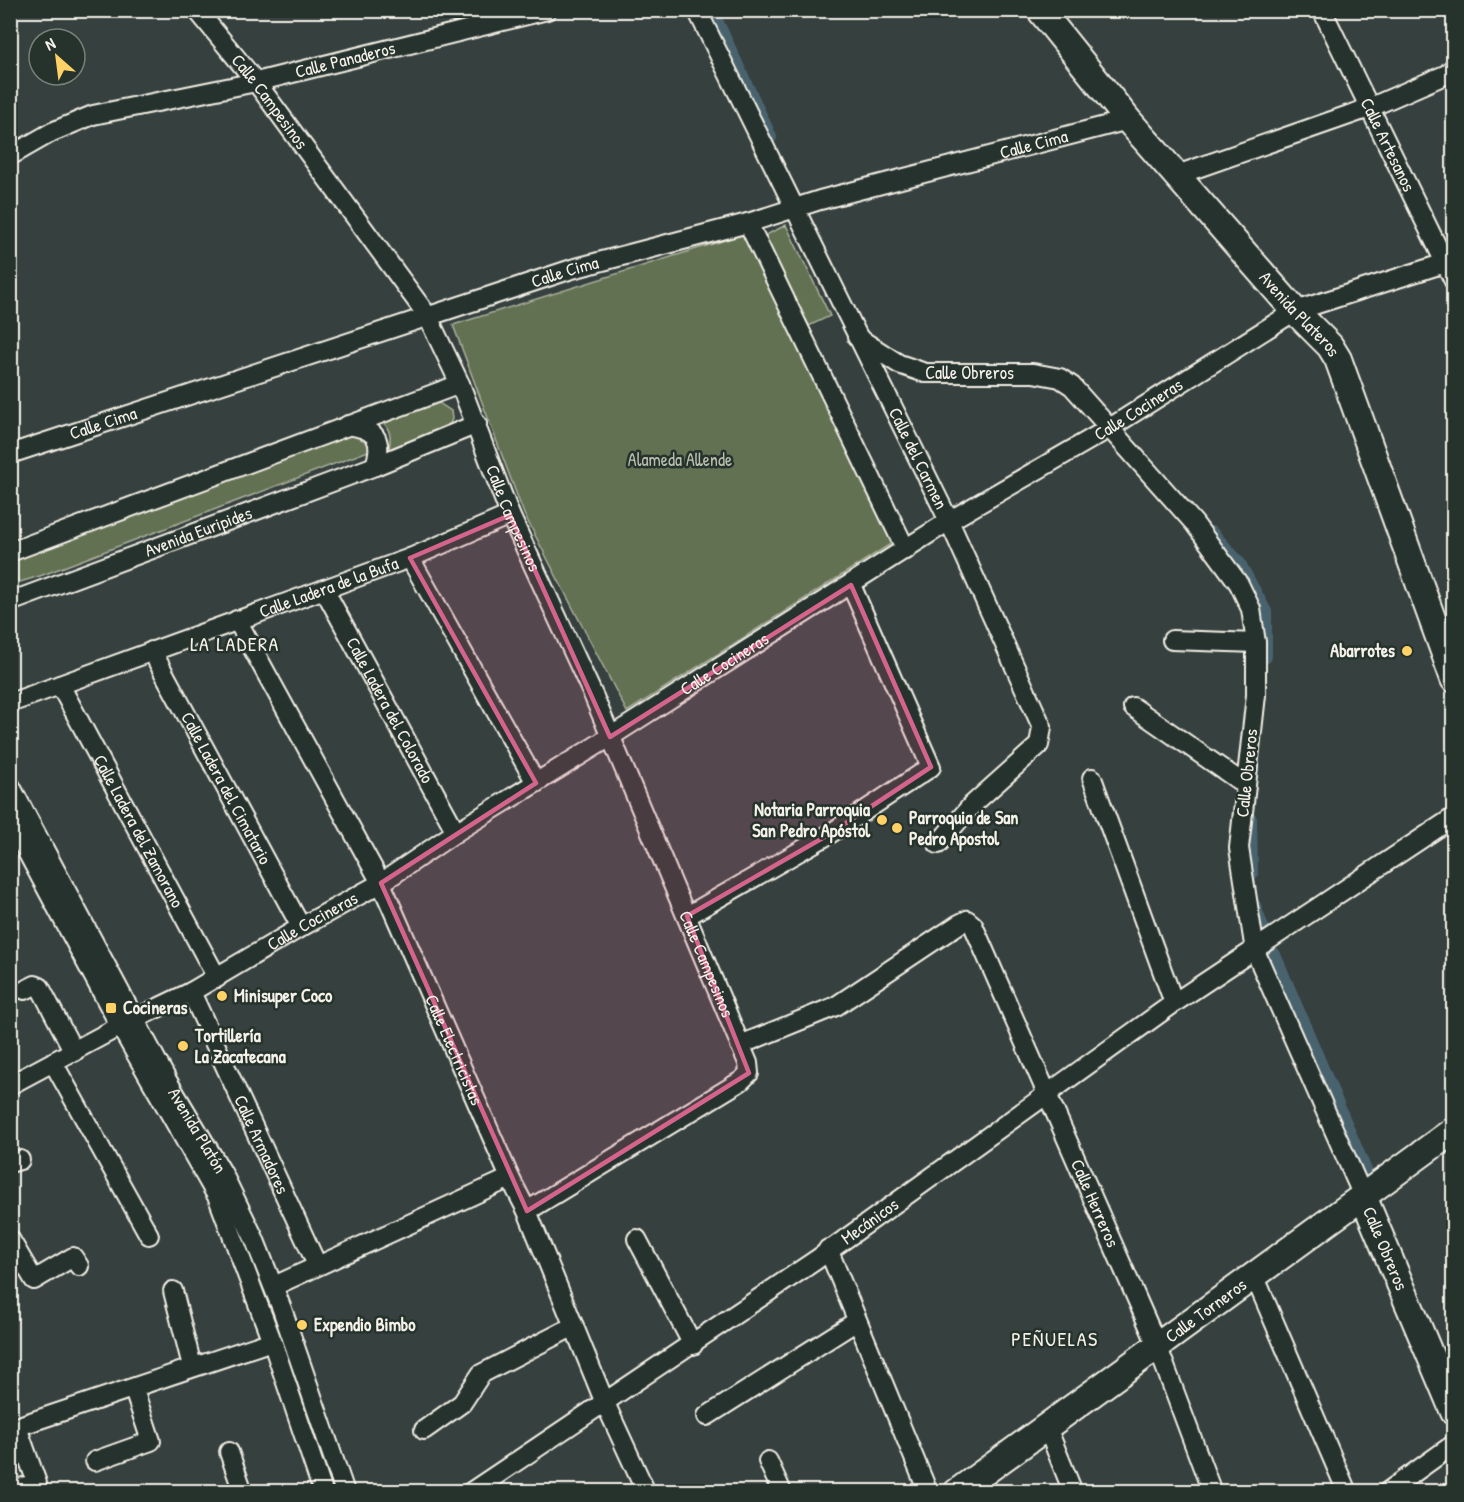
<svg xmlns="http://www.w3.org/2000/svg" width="1464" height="1502" font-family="'Patrick Hand',sans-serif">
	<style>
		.green { fill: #647152; stroke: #acb19d; stroke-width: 1.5 }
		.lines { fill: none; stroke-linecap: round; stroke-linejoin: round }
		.canal { stroke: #4a636e; stroke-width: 16 }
		.street-casing { stroke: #f4f1e8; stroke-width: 22 }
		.secondary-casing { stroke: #f4f1e8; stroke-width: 30 }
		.street { stroke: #26332d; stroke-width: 18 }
		.secondary { stroke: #26332d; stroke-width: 26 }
		.marked { fill: #d4648c; fill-opacity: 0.2; stroke: #d4648c; stroke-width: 4.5; stroke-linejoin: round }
		.poi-dot { fill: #ffd166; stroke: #26332d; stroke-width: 2 }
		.labels { text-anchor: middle; stroke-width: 5; stroke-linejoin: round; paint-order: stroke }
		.street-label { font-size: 18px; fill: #f4f1e8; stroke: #26332d }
		.park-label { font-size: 18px; fill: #babeac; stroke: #26332d }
		.poi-label { font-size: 18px; font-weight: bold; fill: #f4f1e8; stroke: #26332d; text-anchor: start }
		.neighbourhood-label { font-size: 20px; letter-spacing: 1.5px; fill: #f4f1e8; stroke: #26332d }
	</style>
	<rect width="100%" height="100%" fill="#36403f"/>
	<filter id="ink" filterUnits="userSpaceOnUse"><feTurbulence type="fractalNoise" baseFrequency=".0167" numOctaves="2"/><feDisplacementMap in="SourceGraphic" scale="12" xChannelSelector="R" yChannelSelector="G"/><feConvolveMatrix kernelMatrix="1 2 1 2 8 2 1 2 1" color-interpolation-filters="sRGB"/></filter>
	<g filter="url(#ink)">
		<path class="green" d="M786,225L830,316L800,330L900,538L627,712L524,514L453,325L751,232L756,240Z
			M439,403L451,411L452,419L449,426L389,449C391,438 391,432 384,423Z
			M352,434L373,440L371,450L40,576L20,582L11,573L13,562L28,552Z"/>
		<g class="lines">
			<path class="canal" d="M710,10L769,137
				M1211,534L1238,564L1264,612V656
				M1249,819L1250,874
				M1253,906L1262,931
				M1273,955L1365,1173"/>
			<defs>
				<g id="street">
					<path id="s1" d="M197,10L256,82L427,315L460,384L510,515L594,697L748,1063L749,1073L741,1081L527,1211"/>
					<path id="s2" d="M697,10L949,521L1042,727L1039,745L972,805L938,844"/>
					<path id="s3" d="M1322,10L1454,281"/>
					<path id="s4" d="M10,156L52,132L93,115L256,82L547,10"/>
					<path d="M1177,175L1369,108L1447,74L1454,67"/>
					<path d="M748,223L906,550"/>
					<path id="s5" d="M857,337L899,364L925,373H1033L1060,378L1072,386L1194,523L1239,584L1251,609L1256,643V695L1239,848L1255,951L1363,1196"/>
					<path d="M348,425C375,429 384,438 375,466"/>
					<path id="s6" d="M10,454L572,269L748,223L820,200L1128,120"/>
					<path d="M10,552L460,384"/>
					<path d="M410,558L536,783"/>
					<path id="s7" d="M324,589L456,832"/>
					<path id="s8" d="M10,602L375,466L477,424"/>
					<path id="s9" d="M237,620L381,883L510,1178L527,1211L605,1403L646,1492"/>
					<path d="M1172,640L1256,643"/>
					<path id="s10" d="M152,651L301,927"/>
					<path id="s11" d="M60,685L217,978"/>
					<path id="s12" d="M10,703L410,558L510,515"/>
					<path d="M1133,707L1244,784"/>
					<path d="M1092,778L1174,1003"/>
					<path id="s13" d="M10,785L167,1080L222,1172L254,1238L282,1309L345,1492"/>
					<path d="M10,820L120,1026L218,1198L272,1341L323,1492"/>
					<path d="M687,916L828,835L931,767L851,585"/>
					<path d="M25,990L35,985L40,987L74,1052"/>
					<path id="s14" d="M191,992L317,1265"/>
					<path id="s15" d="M740,1045L836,1006L959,924L967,920L973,925L1157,1345L1212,1492"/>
					<path d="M54,1064L149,1235"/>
					<path id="s16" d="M10,1085L120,1026L191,992L301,927L381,883L456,832L610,737L949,521L1108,429L1295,311L1445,263"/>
					<path d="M10,1163L20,1160"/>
					<path d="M10,1239L34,1280L73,1257L79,1266"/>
					<path d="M637,1239L693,1345"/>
					<path d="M828,1249L928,1492"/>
					<path d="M1254,1275L1347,1492"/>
					<path d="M274,1286L510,1178"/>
					<path d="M173,1291L192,1366"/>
					<path d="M707,1416L857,1321"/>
					<path d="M1046,1425L1073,1492"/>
					<path d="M10,1429L272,1341"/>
					<path d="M424,1430L462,1403L481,1374L574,1326"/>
					<path d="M229,1452L243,1492"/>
					<path d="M95,1461L151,1441L134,1390"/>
					<path d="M768,1461L782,1492"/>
					<path d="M10,1491L37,1483L17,1427"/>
					<path id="s17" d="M471,1492L816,1260L1174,1003L1454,817"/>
					<path d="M1387,1492L1454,1444"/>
				</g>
				<g id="secondary">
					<path id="s18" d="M1040,10L1128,120L1295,311L1330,346L1338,359L1454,679"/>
					<path id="s19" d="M1363,1196L1454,1412"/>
					<path id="s20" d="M957,1492L1454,1130"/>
				</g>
			</defs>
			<use href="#street" class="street-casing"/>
			<use href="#secondary" class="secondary-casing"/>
			<use href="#street" class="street"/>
			<use href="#secondary" class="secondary"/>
		</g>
	</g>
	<path class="marked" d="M510,515L610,737L851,585L931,767L828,835L687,916L749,1073L527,1211L381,883L536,783L410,558Z"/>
	<g class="poi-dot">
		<circle cx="1407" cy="651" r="6"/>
		<circle cx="882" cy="820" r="6"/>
		<circle cx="897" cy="828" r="6"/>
		<circle cx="222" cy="996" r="6"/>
		<rect x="105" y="1002" width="12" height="12" rx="3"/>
		<circle cx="183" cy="1046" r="6"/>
		<circle cx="302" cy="1325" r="6"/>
	</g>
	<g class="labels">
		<g class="street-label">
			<text dy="6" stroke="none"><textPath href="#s4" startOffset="351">Calle Panaderos</textPath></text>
			<text dy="6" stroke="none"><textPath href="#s1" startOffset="117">Calle Campesinos</textPath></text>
			<text dy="6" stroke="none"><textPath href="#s6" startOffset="1070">Calle Cima</textPath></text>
			<text dy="6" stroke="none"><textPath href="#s3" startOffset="150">Calle Artesanos</textPath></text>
			<text dy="6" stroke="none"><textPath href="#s6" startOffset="584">Calle Cima</textPath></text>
			<text dy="6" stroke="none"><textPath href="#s18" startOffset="400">Avenida Plateros</textPath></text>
			<text dy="6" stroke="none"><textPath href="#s5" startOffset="122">Calle Obreros</textPath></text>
			<text dy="6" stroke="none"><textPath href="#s16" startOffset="1316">Calle Cocineras</textPath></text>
			<text dy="6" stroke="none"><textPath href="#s6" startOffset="98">Calle Cima</textPath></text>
			<text dy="6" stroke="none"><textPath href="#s2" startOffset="500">Calle del Carmen</textPath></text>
			<text dy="6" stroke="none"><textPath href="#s1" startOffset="603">Calle Campesinos</textPath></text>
			<text dy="6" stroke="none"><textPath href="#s8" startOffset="201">Avenida Euripides</textPath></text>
			<text dy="6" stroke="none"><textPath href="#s12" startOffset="339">Calle Ladera de la Bufa</textPath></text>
			<text dy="6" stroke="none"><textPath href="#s16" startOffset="830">Calle Cocineras</textPath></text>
			<text dy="6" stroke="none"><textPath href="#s7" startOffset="138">Calle Ladera del Colorado</textPath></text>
			<text transform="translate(1247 773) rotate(-84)" y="6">Calle Obreros</text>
			<text dy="6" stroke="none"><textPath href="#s10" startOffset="156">Calle Ladera del Cimatario</textPath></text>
			<text dy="6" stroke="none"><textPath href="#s11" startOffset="166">Calle Ladera del Zamorano</textPath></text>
			<text dy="6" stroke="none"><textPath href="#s16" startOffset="344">Calle Cocineras</textPath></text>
			<text dy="6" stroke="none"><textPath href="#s1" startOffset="1089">Calle Campesinos</textPath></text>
			<text dy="6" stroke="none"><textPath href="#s9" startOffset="482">Calle Electricistas</textPath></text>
			<text dy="6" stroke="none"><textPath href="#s13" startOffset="393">Avenida Platón</textPath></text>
			<text dy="6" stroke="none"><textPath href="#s14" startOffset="168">Calle Armadores</textPath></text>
			<text dy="6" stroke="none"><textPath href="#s15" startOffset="572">Calle Herreros</textPath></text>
			<text dy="6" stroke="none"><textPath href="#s17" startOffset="482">Mecánicos</textPath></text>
			<text dy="6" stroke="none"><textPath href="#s19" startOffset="57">Calle Obreros</textPath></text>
			<text dy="6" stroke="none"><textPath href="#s20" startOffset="308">Calle Torneros</textPath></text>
		</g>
		<g class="park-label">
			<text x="680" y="466">Alameda Allende</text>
		</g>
		<g class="poi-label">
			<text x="1395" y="657" text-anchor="end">Abarrotes</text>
			<text x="870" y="816" text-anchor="end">Notaria Parroquia<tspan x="870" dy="21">San Pedro Apóstol</tspan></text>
			<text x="909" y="824">Parroquia de San<tspan x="909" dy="21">Pedro Apostol</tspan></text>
			<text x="234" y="1002">Minisuper Coco</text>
			<text x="123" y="1014">Cocineras</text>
			<text x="195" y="1042">Tortillería<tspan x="195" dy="21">La Zacatecana</tspan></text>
			<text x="314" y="1331">Expendio Bimbo</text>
		</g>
		<g class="neighbourhood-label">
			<text x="235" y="651">LA LADERA</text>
			<text x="1055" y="1346">PEÑUELAS</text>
		</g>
	</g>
	<rect width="1464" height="1502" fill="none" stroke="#26332d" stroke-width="36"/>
	<rect x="18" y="18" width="1428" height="1466" fill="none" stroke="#f4f1e8" stroke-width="2" filter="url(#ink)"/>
	<g transform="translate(57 57) rotate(332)"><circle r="28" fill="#26332d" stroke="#787f78" stroke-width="1.5"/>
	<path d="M0-4.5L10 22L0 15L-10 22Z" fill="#ffd166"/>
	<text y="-9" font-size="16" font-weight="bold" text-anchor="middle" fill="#f4f1e8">N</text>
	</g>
</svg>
